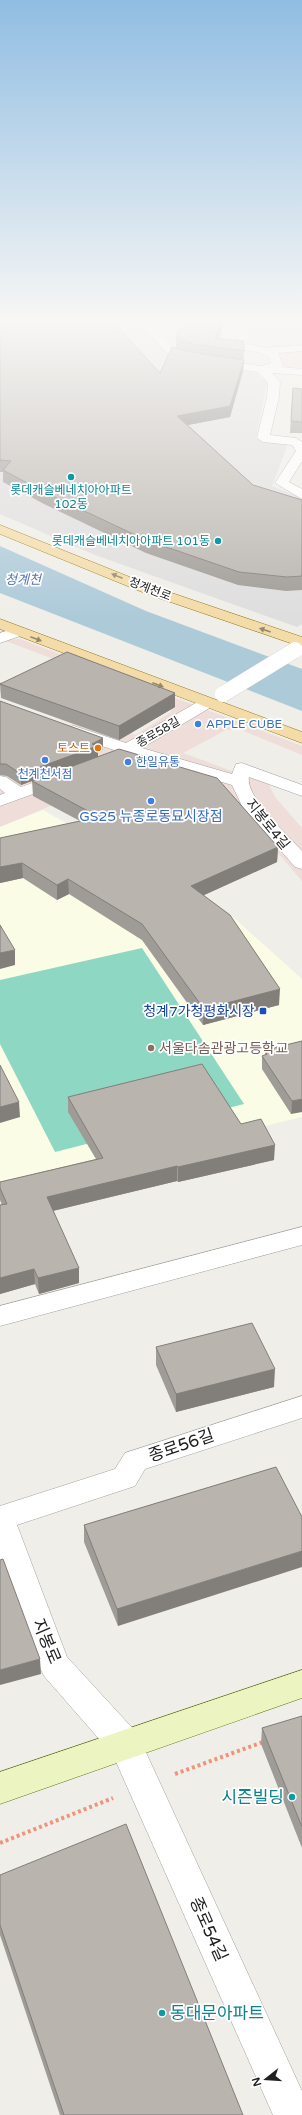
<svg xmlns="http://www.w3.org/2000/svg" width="302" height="2115" font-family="'Varela Round','Noto Sans KR',sans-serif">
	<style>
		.residential { fill: #dfdede }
		.commercial { fill: #efddd9 }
		.education { fill: #fafce5 }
		.pitch { fill: #8ed7c3 }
		.water { fill: #adcad9 }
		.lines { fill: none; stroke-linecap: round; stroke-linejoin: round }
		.minor-casing { stroke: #a2a2a2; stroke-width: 1 }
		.secondary-casing { stroke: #5b700f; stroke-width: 1 }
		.primary-casing { stroke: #8f730e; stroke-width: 1 }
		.path { stroke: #ee947c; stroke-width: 4; stroke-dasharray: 3 3; stroke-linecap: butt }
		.minor { fill: #fff; fill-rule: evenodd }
		.secondary { fill: #ecf4c2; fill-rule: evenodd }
		.primary { fill: #f4dca9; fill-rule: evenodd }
		.tertiary-bridge-casing { stroke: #a2a2a2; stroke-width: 16; stroke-linecap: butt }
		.tertiary-bridge { stroke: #fff; stroke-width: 16 }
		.wall { fill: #9f9b96 }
		.shaded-wall { fill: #827e7a }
		.building { fill: #b9b4ae; stroke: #827e7a }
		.oneway { fill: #95886c }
		.culture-dot { fill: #0f9aa8; stroke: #fff; stroke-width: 1.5 }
		.shop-dot { fill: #3f7fe0; stroke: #fff; stroke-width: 1.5 }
		.food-dot { fill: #e8710a; stroke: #fff; stroke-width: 1.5 }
		.transit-dot { fill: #1a4fb4; stroke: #fff; stroke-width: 1.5 }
		.education-dot { fill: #8d6e63; stroke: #fff; stroke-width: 1.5 }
		.labels { text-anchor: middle; stroke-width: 3.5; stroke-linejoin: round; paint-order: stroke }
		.far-culture-label { font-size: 12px; fill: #0d838f; stroke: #fff }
		.far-street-label { font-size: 12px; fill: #212121; stroke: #fff }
		.far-shop-label { font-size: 12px; fill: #366cbe; stroke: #fff; text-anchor: start }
		.far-food-label { font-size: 12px; fill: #c56008; stroke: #fff; text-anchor: end }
		.far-water-label { font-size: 13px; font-style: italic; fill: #5575a8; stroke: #fff }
		.shop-label { font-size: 14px; fill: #366cbe; stroke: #fff }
		.street-label { font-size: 14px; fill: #212121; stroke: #fff }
		.transit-label { font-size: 14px; fill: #164399; stroke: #fff; text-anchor: end }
		.education-label { font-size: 14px; fill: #785e54; stroke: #fff; text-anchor: start }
		.near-street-label { font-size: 17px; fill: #212121; stroke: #fff }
		.near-culture-label { font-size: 17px; fill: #0d838f; stroke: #fff; text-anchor: end }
	</style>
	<rect width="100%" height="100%" fill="#f0eee8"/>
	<path class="residential" d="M0,321H135L168,355L252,369L267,382L256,438L288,444L272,486L302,498V624L297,627L95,555L0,514Z"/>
	<path class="commercial" d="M257,321H302V369L287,370L268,348L250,343Z
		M20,639L302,746V755L239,729L226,730L183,753L240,774L265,777L275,797L302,828V881L278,853L146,766L0,827V707L109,741L0,693V682L136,735L171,712V703L3,640Z"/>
	<path class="education" d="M43,810L233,917L302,979V1117L0,1191V827Z"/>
	<path class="pitch" d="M142,948L244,1104L55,1152L0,1044V980Z"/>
	<path class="water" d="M0,546L146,611L302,669V711L0,593Z"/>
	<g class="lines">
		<defs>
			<path id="minor" d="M138,321H149L177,351L193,356L261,366L271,363L269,357L258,352L237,349L236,347L241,321H251L247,344L266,348L302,345V351L278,353L283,365L281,367L302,369V375L272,373L280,382L279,397L270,435L296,438L302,442V461L289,482L302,489V499L275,483L296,451L292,445L263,442L257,438L267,397L268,383L258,372L191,362L169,355Z
				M256,321H302V326L261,324Z
				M18,627L23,629L26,632L23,635L0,643V633Z
				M207,698L213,700L215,703L213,706L142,748L232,774L236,764L242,763L302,785V796L249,777C245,797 289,836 302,851V869L295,867L242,806L232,785L130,755L120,759L114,758L111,754L114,750L68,735L66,731L68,727L74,726L126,743L201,700Z
				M60,773L66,774L69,778L66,782L0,806V795L5,793L0,789V776L6,777L21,787Z
				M302,1227V1245L0,1326V1306Z
				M302,1396V1418L145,1469L135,1486L17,1525L67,1657L137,1733L302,2091V2115H273L113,1755L44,1676L39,1666L0,1559V1506L115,1469L125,1453Z"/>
			<path id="secondary" d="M302,1670V1698L0,1804V1772Z"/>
			<path id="primary" d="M0,525L157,588L302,637V647L147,594L0,534Z
				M0,619L302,732V743L0,629Z"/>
		</defs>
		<use href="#minor" class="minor-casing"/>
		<use href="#secondary" class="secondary-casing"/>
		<use href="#primary" class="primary-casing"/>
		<path class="path" d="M175,1774L263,1742
			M0,1843L113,1798"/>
		<use href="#minor" class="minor"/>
		<use href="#secondary" class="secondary"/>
		<use href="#primary" class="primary"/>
		<defs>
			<path id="tertiary-bridge" d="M223,694L295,650"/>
		</defs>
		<use href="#tertiary-bridge" class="tertiary-bridge-casing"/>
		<use href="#tertiary-bridge" class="tertiary-bridge"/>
	</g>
	<path class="wall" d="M0,321L160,373L176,348V337L223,326L219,339L244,351L243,371L230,417L188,425L253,485L302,500V590L286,591L238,585L146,553L44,504L3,482V472H0Z
		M293,388L302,389V433H290Z
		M0,683L175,693V707L119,740L1,698Z
		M0,701L103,749L98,753V757L278,847L277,862L204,895L279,1005L203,1025L142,940L69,894L57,900L23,878L0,883V838L80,821L33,796L32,781L21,785L7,776L0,775Z
		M302,1041L291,1114L262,1069V1056L265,1055V1050Z
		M68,1097L241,1124L274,1160L178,1182L177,1181L53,1211L79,1283L39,1294L35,1284L0,1294V1205H2L0,1200V1182L96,1159L68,1112Z
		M156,1347L274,1387L176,1412L156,1365Z
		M276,1467L118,1626L84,1542V1525Z
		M302,1716V1848L261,1744L262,1728Z
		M0,1875L243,2115H60L0,1935Z"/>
	<path class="shaded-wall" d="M221,321H224L223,326L215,347V338Z
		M244,360L243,371L230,417L177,427V416Z
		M175,693V707L119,740V726Z
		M103,738V749L98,753V757L21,785V774L92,744Z
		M278,847L277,862L191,901V886Z
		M22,863L23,878L0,883V867Z
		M68,879L69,894L57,900V885Z
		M15,950V965L0,969V953Z
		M280,989L279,1005L203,1025L204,1009Z
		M302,1099V1112L291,1114L292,1101Z
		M19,1102L20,1117L0,1123V1107Z
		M275,1145L274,1160L178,1182V1167Z
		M177,1166V1181L48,1212L47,1197Z
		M79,1268V1283L39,1294L38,1278Z
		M34,1269L35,1284L0,1294V1278Z
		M275,1369L274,1387L176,1412V1394Z
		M302,1551V1567L118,1626L117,1609Z
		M40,1659L41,1674L0,1685V1670Z"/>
	<path class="building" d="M0,321H112L160,373L172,347L191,352L244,360L230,406L177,416L253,485L302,500V576L287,577L239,572L146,540L44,492L3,470L11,461L0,460Z
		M183,321H221L215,338L244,341V351L193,344L176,337Z
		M293,388L302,389V422L291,421Z
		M67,652L175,693L119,726L0,684Z
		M0,701L103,738L92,744L97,746L21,774L6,764H0Z
		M119,749L217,778L278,847L191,886L230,915L280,989L204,1009L142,924L68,879L57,885L22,863L0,867V838L99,817L32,781Z
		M0,925L15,950L0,953Z
		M302,1041V1099L292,1101L262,1056L267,1054L265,1050Z
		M202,1064L241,1124L261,1119L275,1145L178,1167L177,1166L47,1197L79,1268L38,1278L34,1269L0,1278V1205L7,1204L0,1188V1182L103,1158L68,1097Z
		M0,1065L19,1102L0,1107Z
		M252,1323L275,1369L176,1394L156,1347Z
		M276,1467L302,1517V1551L117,1609L84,1525Z
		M3,1559L40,1659L0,1670V1560Z
		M302,1716V1827L262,1728Z
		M126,1824L243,2115H64L0,1925V1875Z"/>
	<defs><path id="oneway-solid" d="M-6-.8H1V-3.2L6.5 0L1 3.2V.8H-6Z"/></defs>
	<g class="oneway">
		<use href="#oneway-solid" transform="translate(117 576) rotate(-158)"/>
		<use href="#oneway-solid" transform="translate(265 630) rotate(-161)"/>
		<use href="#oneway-solid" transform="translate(36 639) rotate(21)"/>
		<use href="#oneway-solid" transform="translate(158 685) rotate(21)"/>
	</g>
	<linearGradient id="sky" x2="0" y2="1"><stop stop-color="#90bde2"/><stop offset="0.52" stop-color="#f8f7f5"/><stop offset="1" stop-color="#f8f7f5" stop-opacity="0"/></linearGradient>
	<rect width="302" height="618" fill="url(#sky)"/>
	<g class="culture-dot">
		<circle cx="71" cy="477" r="4"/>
		<circle cx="218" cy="541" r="4"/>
		<circle cx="292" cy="1797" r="4"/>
		<circle cx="162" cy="2013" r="4"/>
	</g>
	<g class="shop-dot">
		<circle cx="198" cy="724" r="4"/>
		<circle cx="45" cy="760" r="4"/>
		<circle cx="128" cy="762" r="4"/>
		<circle cx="151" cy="801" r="4"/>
	</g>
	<circle class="food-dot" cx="98" cy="748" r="4"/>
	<rect class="transit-dot" x="259" y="1007" width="8" height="8" rx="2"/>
	<circle class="education-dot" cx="151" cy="1048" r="4"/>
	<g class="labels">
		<g class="far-culture-label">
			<text x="71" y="494">롯데캐슬베네치아아파트<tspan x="71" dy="14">102동</tspan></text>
			<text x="210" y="545" text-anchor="end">롯데캐슬베네치아아파트 101동</text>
		</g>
		<g class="far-street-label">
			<text transform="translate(150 589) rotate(21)" y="4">청계천로</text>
			<text transform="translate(158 732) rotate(-30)" y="4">종로58길</text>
		</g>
		<g class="far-shop-label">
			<text x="206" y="728">APPLE CUBE</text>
			<text x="136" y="766">한일유통</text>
			<text x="45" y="778" text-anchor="middle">천계천서점</text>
		</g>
		<g class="far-food-label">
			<text x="90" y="752">토스트</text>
		</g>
		<g class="far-water-label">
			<text x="23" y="584">청계천</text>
		</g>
		<g class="shop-label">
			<text x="151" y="821">GS25 뉴종로동묘시장점</text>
		</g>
		<g class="street-label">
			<text transform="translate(268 824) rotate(51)" y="5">지봉로4길</text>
		</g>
		<g class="transit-label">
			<text x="255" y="1016">청계7가청평화시장</text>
		</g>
		<g class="education-label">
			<text x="159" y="1053">서울다솜관광고등학교</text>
		</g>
		<g class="near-street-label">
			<text transform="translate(181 1445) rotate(-19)" y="6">종로56길</text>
			<text transform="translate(47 1641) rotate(67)" y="6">지봉로</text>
			<text transform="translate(209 1929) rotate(66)" y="6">종로54길</text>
		</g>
		<g class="near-culture-label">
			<text x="284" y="1803">시즌빌딩</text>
			<text x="170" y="2019" text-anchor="start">동대문아파트</text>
		</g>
	</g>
	<g transform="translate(266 2079) rotate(253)" stroke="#ffffff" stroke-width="3" paint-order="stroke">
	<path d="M0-3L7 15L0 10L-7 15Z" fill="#212121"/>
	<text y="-6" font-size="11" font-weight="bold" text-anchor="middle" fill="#212121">N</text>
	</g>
</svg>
